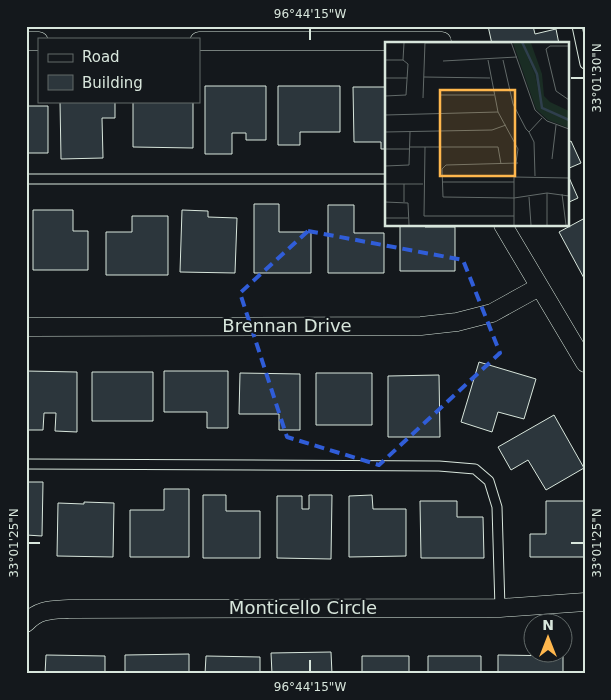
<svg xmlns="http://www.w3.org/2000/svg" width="611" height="700" font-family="'DejaVu Sans',sans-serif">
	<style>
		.building { fill: #2c363c; stroke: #d8e6dc }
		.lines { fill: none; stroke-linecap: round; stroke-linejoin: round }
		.service-casing { stroke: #d8e6dc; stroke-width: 11 }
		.minor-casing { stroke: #d8e6dc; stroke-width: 19 }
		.service { stroke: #14181c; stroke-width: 9 }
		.minor { stroke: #14181c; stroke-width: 18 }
		.marked { fill: none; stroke: #305dd8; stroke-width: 4; stroke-dasharray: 10 6; stroke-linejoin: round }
		.ticks { fill: none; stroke: #d8e6dc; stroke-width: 2 }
		.labels { text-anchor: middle; stroke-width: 4; stroke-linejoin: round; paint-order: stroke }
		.street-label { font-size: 18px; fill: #d8e6dc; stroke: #14181c }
		.inset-river { fill: none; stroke: #2f3f4d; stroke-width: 2.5 }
		.inset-road { fill: none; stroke: #626a69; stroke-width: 1 }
		.view { fill: #ffb74d; fill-opacity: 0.15; stroke: #ffb74d; stroke-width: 2.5 }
		.inset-edge { fill: none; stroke: #d8e6dc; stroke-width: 2.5 }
		.neatline { fill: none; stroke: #d8e6dc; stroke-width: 2 }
		.ticks-label { font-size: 12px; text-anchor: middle; fill: #d8e6dc }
	</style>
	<rect width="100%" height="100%" fill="#14181c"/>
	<path class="building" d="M488,26H533L535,34L556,29L559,44H492Z
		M205,86H266V140H246V133H232V154H205Z
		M278,86H340V132H300V145H278Z
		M353,87H386V149H381V142H354Z
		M60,101H115V118H102L103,158L61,159Z
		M133,101H193V148L133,147Z
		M26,106H48V153H26Z
		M571,141L581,163L567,169V143Z
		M567,173L578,198L567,203Z
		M254,204H279V232H311V273H254Z
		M328,205H354V233H384V273H328Z
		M33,210H73V231H88V270H33Z
		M182,210L208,211V217L237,218L235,273L180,272Z
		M132,216H168V275H106V232H132Z
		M585,218V280L559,232Z
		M400,225H425V227H455V271H400Z
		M479,362L536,379L524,419L498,412L492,432L461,422Z
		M26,371L77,372V432L55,431L56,413H44L43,430H26Z
		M164,371H228V428H207V412H164Z
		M92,372H153V421H92Z
		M240,373L300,374V430H279V414H239Z
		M316,373H372V425H316Z
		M439,375L440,437H388V376Z
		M554,415L584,468L546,490L528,460L511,470L498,447Z
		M26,482H43L42,536L26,535Z
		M164,489H189V557H130V510H164Z
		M203,495H226V511H260V558H203Z
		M309,495H332L331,559L277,558V496H302V509H309Z
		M372,495L373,509H406V556L349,557V496Z
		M420,501H457V517H483L484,558H421Z
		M546,501H585V557H530V534H546Z
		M84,502L114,503L113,557L57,556L58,503L84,504Z
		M331,652L332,674H272L271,653Z
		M189,654V674H125V655Z
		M46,655L105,656V674H45Z
		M498,655L563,656V674H498Z
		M206,656L260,657V674H205Z
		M362,656H409V674H362Z
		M428,656H481V674H428Z"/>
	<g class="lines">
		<defs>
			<path id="service" d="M577,26L585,64
				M26,179H386
				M26,464L439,466L475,469L489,481L497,507L500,608"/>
			<path id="minor" d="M26,41H39
				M199,41H442
				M503,225L585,363
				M26,327L421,326L457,322L492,313L539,287
				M26,623C39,609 52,610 69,609L500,608L585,602"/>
		</defs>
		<use href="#service" class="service-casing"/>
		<use href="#minor" class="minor-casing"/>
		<use href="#service" class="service"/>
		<use href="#minor" class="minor"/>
	</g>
	<path class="marked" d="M308,231L463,260L500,353L379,465L287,437L240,293Z"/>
	<path class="ticks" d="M310,28V40M571,78H584M28,543H40M571,543H584M310,660V672"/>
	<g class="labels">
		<g class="street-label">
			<text x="287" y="332">Brennan Drive</text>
			<text x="303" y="614">Monticello Circle</text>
		</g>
	</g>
	<g transform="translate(385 42)">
		<rect width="184" height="184" fill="#14181c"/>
		<path d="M137,1H146L157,32L159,54L165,60L184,69V78L157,66L150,33Z" fill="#1a2d24"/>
		<path d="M128,1H137L150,33L157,66L184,78V86L163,78L151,67Z" fill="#1a2d24"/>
		<path class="inset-river" d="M137,0L152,32L157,66L184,78"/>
		<path class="inset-road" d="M126,0L150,68L162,79L184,87M40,1H126M184,4H165L161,7L171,49L184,58M0,18H18L23,22L21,53L0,54M18,18L19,1M103,18L113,70L133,107L129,134V183M118,18L128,62L141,87L144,90L157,76M58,19L132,15M39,35L105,36M0,36H22M56,53H109M38,56L40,0M0,73L113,70M0,90L107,88L121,83M144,90L149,100L150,134M25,105H113L116,122M40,105L39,174H129M0,107H25M167,117L171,83M133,121L61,123L57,127L58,155L129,156L162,151L184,154M0,124L24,123L25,90M129,135L184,136M57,140H129M0,142H38M19,142V160M162,151V183M177,152L181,183M144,155L146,183M0,160L23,161L24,183M0,176H23"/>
		<path class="view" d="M55,48H130V134H55Z"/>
		<rect width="184" height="184" class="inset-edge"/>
	</g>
	<rect width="611" height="700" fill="none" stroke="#14181c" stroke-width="55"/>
	<rect x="38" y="38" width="162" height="65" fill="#14181c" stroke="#626a69"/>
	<rect x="48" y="54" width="25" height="8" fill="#14181c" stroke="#626a69"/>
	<text x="82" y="62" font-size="15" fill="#d8e6dc">Road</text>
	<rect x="48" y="75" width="25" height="15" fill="#2c363c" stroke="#626a69"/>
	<text x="82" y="88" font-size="15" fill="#d8e6dc">Building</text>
	<g transform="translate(548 638)"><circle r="24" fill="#14181c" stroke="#626a69"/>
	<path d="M0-4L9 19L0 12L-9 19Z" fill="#ffb74d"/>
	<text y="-8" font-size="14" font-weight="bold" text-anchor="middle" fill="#d8e6dc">N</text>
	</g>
	<rect x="28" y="28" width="556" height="644" class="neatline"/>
	<g class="ticks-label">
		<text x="310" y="18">96°44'15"W</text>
		<text transform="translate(597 78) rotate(-90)" y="4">33°01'30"N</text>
		<text transform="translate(14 543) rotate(-90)" y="4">33°01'25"N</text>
		<text transform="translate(597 543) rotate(-90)" y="4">33°01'25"N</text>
		<text x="310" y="691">96°44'15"W</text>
	</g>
</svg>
